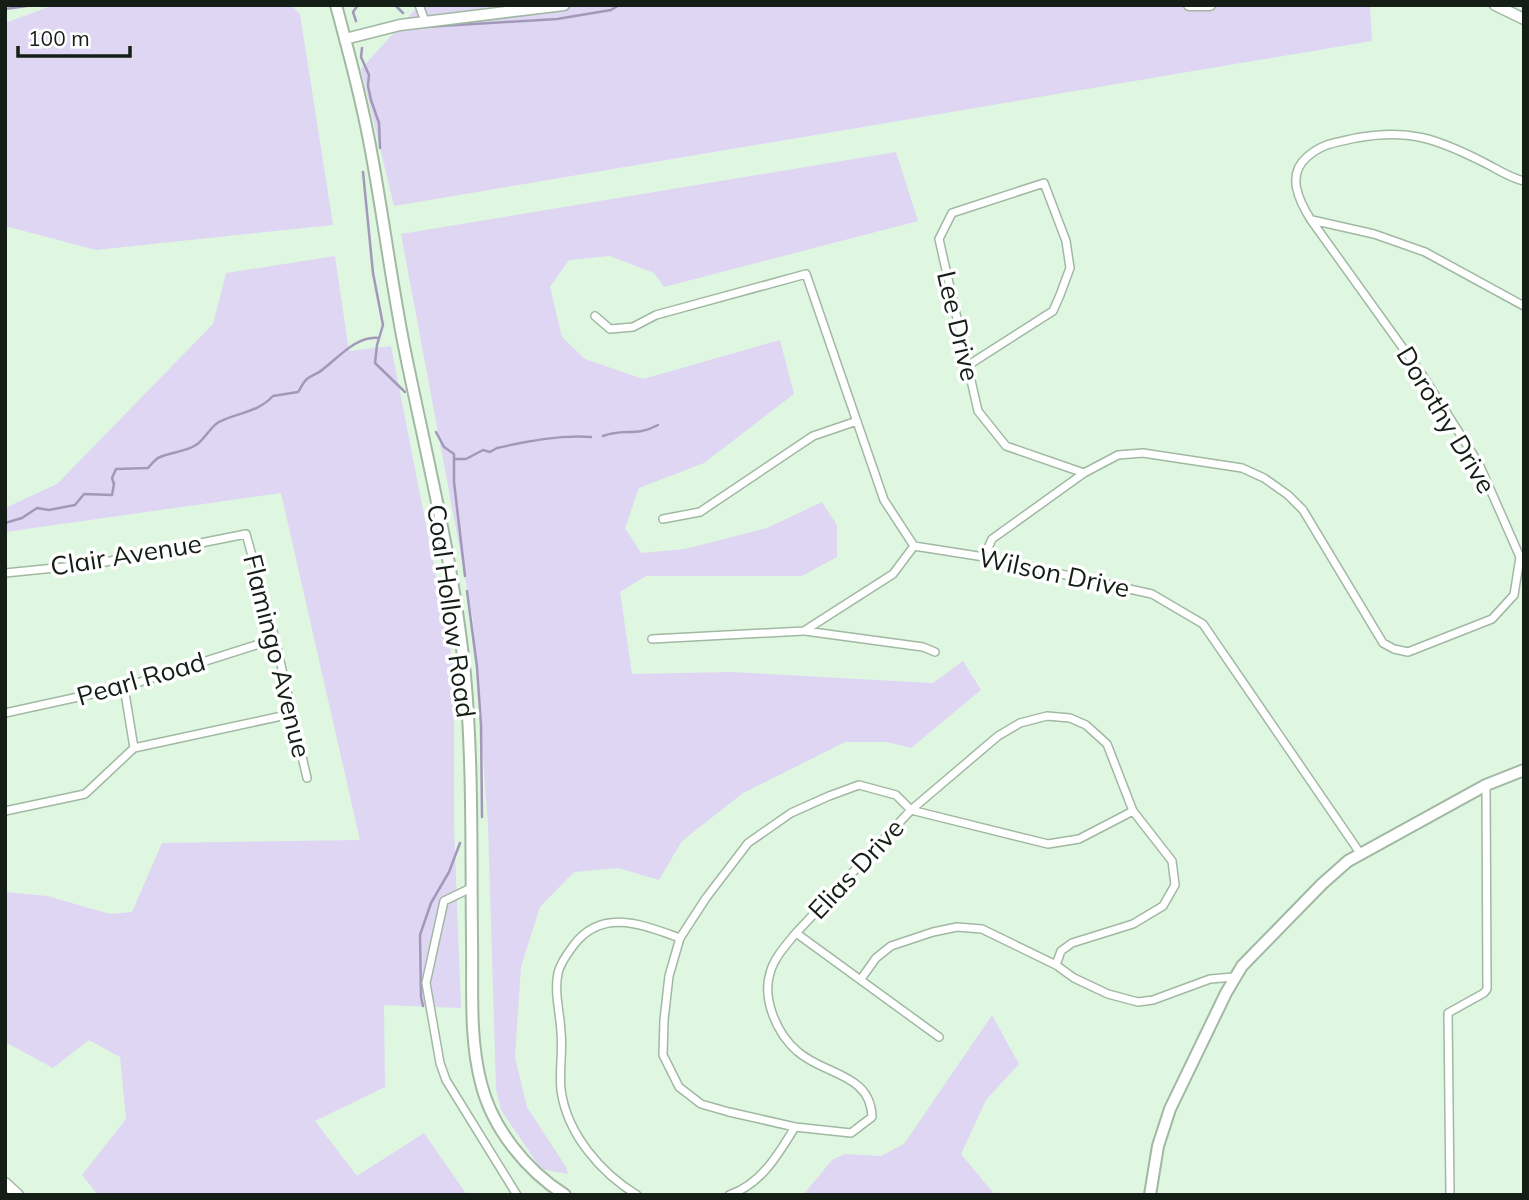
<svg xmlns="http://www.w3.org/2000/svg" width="1529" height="1200" font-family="Mulish,sans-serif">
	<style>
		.green { fill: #dfd6f3 }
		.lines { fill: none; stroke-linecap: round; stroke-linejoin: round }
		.stream { stroke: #a298b9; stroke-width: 2.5 }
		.street-casing { stroke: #a1b8a3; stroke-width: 10 }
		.secondary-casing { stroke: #a1b8a3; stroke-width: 13 }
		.primary-casing { stroke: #a1b8a3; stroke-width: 14 }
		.street { stroke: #fff; stroke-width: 7 }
		.secondary { stroke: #fff; stroke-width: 10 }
		.primary { stroke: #fff; stroke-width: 10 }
		.labels { text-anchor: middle; stroke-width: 7; stroke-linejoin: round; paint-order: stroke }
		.street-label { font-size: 26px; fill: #151e16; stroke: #fff }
	</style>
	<rect width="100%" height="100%" fill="#dff7e1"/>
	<path class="green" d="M54,5H291L300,14L333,225L96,250L5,226V23Z
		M419,5H1370L1372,41L394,206L361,69Z
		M896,152L918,221L664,287L654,273L610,256L569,260L550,287L562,337L585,359L643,379L780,340L794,394L704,463L639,488L625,528L641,553L685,549L767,528L822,502L837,525V557L802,576H646L620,592L632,674L730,672L933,683L963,661L981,690L911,748L887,742H845L743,793L682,841L659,880L618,868L574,872L540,907L521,967L515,1057L527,1107L566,1167L568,1174L541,1169L501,1110L496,1089L488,825L473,620L401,234Z
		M335,256L349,351L391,346L454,668V825L461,1008L384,1005L385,1087L315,1121L357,1176L424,1133L467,1195H98L82,1175L126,1119L120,1057L89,1040L53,1068L5,1042V892L47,896L110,914L132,912L162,843L360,840L281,493L5,532V508L57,484L213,324L226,273Z
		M992,1015L1019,1064L986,1100L961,1154L995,1195H803L832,1160L844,1154L881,1156L904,1144Z"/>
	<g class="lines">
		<path class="stream" d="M395,5L403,13
			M1519,5L1524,7
			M5,9L34,5
			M356,21L353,12L358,5
			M424,27L557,19L611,10L619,5
			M362,48L361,57L369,75L368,86L371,100L379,123L380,148
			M363,172L373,273L383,325L377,345L375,363L405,392
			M436,432L444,447L454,454V482L465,576
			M603,436C624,428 636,437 658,425
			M454,459H466L483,450L490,452L497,448C528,441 559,435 591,437
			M5,523L22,518L37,508L49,510L75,505L84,494L112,495L114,484L112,478L116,469L148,468C151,465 156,458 160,457C171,452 185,452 196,445C205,439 211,426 219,422C239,412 257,413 273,396L298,392C301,388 303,382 307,379C312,375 318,374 322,370C338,358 357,335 379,338
			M467,591L477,667L481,725L482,817
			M423,1006L421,997L420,935L431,903L449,872L460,843"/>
		<defs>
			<path id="street" d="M419,5L425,21
				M1312,220L1374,234L1425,252L1524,306
				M595,316L610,329L633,327L656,315L806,274L884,500L914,546L984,557L1152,594L1203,624L1360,853
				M967,366L1053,311L1060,295L1070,268L1066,241L1044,183L952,213L939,239L978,411L1006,446L1084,473
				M663,519L700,512L813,436L857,421
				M984,557L992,539L1084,473L1118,455L1143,453L1242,468L1264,478L1288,495L1303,510L1383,643L1394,649L1408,652L1492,619L1514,595L1520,557L1479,464L1423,376L1311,220C1299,201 1286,175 1307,157C1323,143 1335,143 1356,138C1408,128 1438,139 1485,163C1497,169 1510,178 1524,181
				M5,573L95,564L246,534L275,639L307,778
				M805,631L923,647L935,652
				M652,639L804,631L893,574L914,546
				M124,687L134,748
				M5,713L124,687L275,639
				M134,748L291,714
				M911,810L896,795L859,785L829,796L791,813L748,843L706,898L680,938L669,976L664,1020L663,1055L679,1087L701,1104L729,1112L795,1127L851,1133L872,1117C871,1073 823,1075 797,1051C777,1034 762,999 770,973C774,958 786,945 796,933L911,810L998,736L1020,723L1047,716L1070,718L1086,725L1107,744L1133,811L1172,861L1175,885L1163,906L1133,924L1072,943L1061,951L1056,965
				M911,810L1048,844L1079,839L1133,811
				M5,811L85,794L134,748
				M471,888L444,901L426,983L440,1063L446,1080L517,1195
				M796,933L939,1037
				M861,979L876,958L891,946L933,932L957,927L982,929L1056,965L1074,978L1108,994L1138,1002L1153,1000L1210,979L1234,977
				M637,1195C601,1173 567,1134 561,1090C559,1071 563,1051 561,1032C560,1012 554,993 558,973C560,964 567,954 573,946C602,907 643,925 680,938
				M729,1195C761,1185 779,1153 795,1127
				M1450,1195L1448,1013L1484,993L1487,989L1486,785"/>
			<path id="secondary" d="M1189,5H1210
				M1495,5L1524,19
				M345,39L400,25L564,5
				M5,1183L18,1195"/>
			<path id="primary" d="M336,5C350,57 364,109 373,162C384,223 392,285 404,346C426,455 454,564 465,675C473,763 471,853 472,941C473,988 469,1037 481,1083C492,1128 526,1170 565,1195
				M1150,1195L1158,1146L1170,1109L1226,993L1242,966L1322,884L1348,861L1486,785L1524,770"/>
		</defs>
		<use href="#street" class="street-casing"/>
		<use href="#secondary" class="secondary-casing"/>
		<use href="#primary" class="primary-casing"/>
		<use href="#street" class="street"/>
		<use href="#secondary" class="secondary"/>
		<use href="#primary" class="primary"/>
	</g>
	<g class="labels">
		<g class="street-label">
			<text transform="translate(958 326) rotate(77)" y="9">Lee Drive</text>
			<text transform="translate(1446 420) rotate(59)" y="9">Dorothy Drive</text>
			<text transform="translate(126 555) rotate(-9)" y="9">Clair Avenue</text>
			<text transform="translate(1054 573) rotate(12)" y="9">Wilson Drive</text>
			<text transform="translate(451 611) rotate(82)" y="9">Coal Hollow Road</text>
			<text transform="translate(277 656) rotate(76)" y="9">Flamingo Avenue</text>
			<text transform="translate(141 679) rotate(-16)" y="9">Pearl Road</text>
			<text transform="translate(856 869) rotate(-47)" y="9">Elias Drive</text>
		</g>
	</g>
	<rect width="1529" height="1200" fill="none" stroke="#151e16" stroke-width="14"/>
	<path d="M18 46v10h112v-10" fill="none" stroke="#151e16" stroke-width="3.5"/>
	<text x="28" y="46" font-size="21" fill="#151e16" stroke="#ffffff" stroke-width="5" paint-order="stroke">100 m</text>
</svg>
